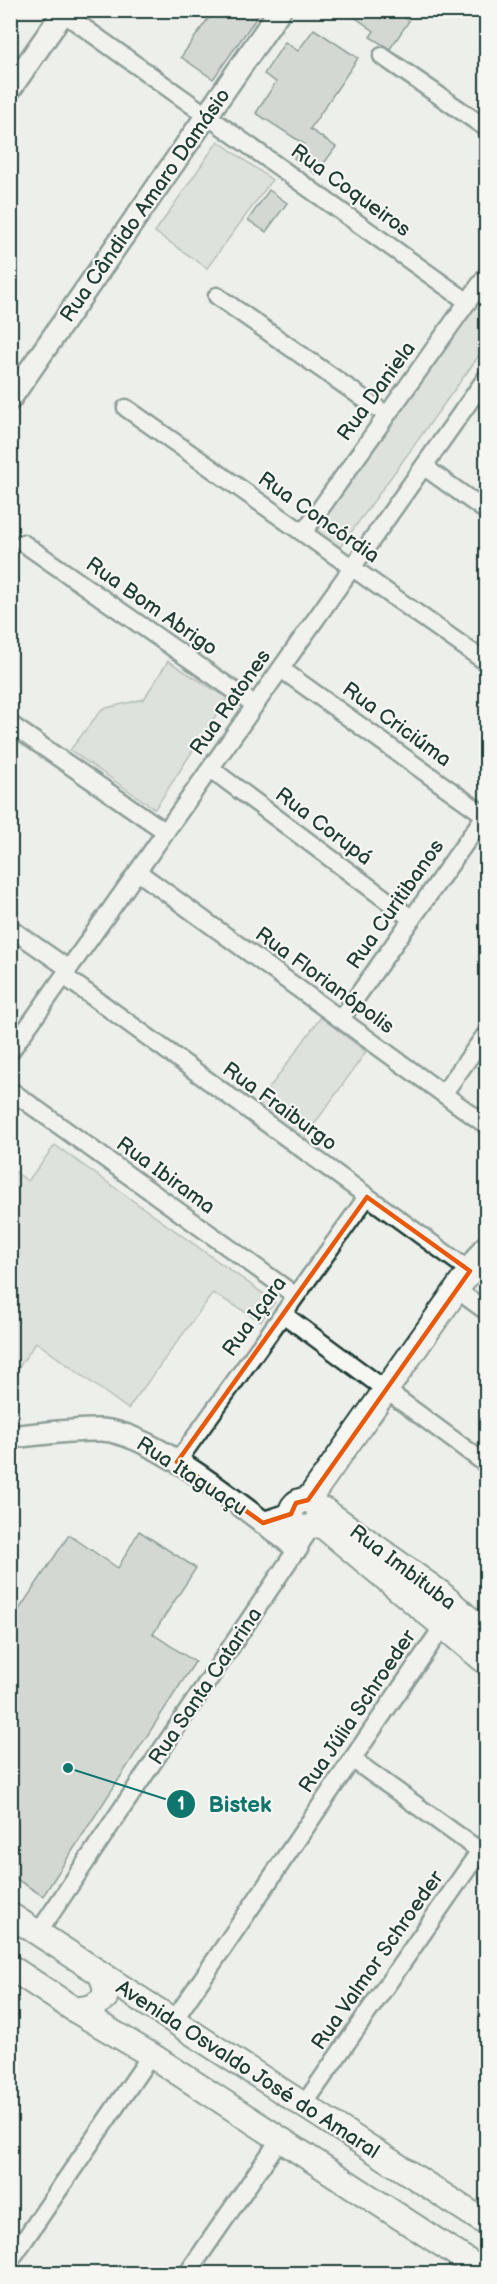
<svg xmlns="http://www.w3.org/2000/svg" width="497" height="2284" font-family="'Balsamiq Sans',sans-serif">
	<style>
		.green { fill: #cbd2cc; stroke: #758880; stroke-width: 1.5 }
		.building { fill: #b4bdb8; stroke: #1f3d34; stroke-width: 1.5 }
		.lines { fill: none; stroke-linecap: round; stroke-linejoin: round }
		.minor-casing { stroke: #1f3d34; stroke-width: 21 }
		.tertiary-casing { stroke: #1f3d34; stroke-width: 26 }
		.secondary-casing { stroke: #1f3d34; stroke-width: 28 }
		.minor { stroke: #f6f6f2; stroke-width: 16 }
		.tertiary { stroke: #f6f6f2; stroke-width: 21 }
		.secondary { stroke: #f6f6f2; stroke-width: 24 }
		.marked { fill: none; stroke: #e8590c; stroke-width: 4.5; stroke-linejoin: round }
		.labels { text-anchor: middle; stroke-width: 4.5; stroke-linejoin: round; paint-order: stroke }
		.street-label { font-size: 21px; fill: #1f3d34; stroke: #f6f6f2 }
		.leader { fill: none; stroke: #0f766e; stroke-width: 2 }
		.callout-dot { fill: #0f766e; stroke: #f6f6f2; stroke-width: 2 }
		.mark-label { font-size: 18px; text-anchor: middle; font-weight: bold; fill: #fff }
		.callout-label { font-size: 22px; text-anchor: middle; font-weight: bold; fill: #0f766e; stroke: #f6f6f2; stroke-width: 4.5; stroke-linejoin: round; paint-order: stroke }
	</style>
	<rect width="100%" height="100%" fill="#edefea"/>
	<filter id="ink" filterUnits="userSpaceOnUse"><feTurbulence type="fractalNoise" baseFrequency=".0167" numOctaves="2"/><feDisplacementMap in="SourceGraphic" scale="12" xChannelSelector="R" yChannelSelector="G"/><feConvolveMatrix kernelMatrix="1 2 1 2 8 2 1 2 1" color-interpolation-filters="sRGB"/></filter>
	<g filter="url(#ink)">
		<path class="green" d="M218,141L272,180L207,268L155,232Z
			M486,290V346L339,549L314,533Z
			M168,661L227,698L155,809L70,750L102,709L144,699Z
			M321,1017L366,1052L303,1140L256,1106Z
			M55,1145L275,1302L261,1321L213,1293L128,1409L36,1342L11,1379V1169L28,1181Z"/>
		<path class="building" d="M214,10H262L213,79L181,57Z
			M345,10H393L409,21L390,49L370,37L374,31Z
			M314,29L358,58L310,129L336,147L316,174L294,158L304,144L256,113L276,82L264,74L285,42L298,51Z
			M269,190L287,203L266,232L248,220Z
			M139,1531L196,1568L153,1634L195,1662L43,1896L10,1875V1623L69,1535L118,1568Z"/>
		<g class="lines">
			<defs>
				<path id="minor" d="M59,10L468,302
					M382,56L486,128
					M217,296L387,415
					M126,408L486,662
					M427,463L430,471L486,511
					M303,533L486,276
					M23,543L255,705
					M281,669L486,816
					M10,724L166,832
					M211,769L412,919
					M138,872L486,1125
					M10,928L69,969
					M64,976L470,1271
					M341,1019L486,814
					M10,1052L486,378
					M10,1090L296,1296
					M443,1094L486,1034
					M457,1290L486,1311
					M283,1314L486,1464
					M177,1462L367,1197
					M352,1759L480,1851
					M38,1933L311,1528
					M174,2020L448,1619
					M305,2103L486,1842
					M10,2261L151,2055
					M187,2274L280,2139"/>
				<path id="tertiary" d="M10,89L65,10
					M10,399L280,10
					M10,1437C41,1434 72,1429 102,1430C155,1433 252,1515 297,1548
					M263,1523L291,1514"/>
				<path id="secondary" d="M291 1514a14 14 0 1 1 28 0a14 14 0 1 1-28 0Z
					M308,1500L486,1248
					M324,1510L440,1593L486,1634
					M318,1522L486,1662
					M10,1915L486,2223
					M10,1967L75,2010L151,2055L486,2273
					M75,2010L92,2007L105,1998V1985L101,1975"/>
			</defs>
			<use href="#minor" class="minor-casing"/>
			<use href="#tertiary" class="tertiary-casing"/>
			<use href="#secondary" class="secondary-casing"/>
			<use href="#minor" class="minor"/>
			<use href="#tertiary" class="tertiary"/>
			<use href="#secondary" class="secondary"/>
		</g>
	</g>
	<path d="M0 0H497V2284H0ZM367,1197L470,1271L308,1500L296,1503L291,1514L263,1523L177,1462Z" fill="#edefea" fill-opacity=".55" fill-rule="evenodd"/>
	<path class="marked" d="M367,1197L470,1271L308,1500L296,1503L291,1514L263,1523L177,1462Z"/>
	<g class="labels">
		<g class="street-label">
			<text transform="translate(351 190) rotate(36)" y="7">Rua Coqueiros</text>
			<text transform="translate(145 205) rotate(-55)" y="7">Rua Cândido Amaro Damásio</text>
			<text transform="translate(376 391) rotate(-54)" y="7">Rua Daniela</text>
			<text transform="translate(319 517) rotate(35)" y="7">Rua Concórdia</text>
			<text transform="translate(152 606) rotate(35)" y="7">Rua Bom Abrigo</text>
			<text transform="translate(230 702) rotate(-55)" y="7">Rua Ratones</text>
			<text transform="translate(397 724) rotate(36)" y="7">Rua Criciúma</text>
			<text transform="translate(324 826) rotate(37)" y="7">Rua Corupá</text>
			<text transform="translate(395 904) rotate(-55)" y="7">Rua Curitibanos</text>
			<text transform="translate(325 980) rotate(36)" y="7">Rua Florianópolis</text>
			<text transform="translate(280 1106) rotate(36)" y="7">Rua Fraiburgo</text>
			<text transform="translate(166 1175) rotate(36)" y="7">Rua Ibirama</text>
			<text transform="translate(254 1316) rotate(-54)" y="7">Rua Içara</text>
			<text transform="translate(192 1476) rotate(33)" y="7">Rua Itaguaçu</text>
			<text transform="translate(403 1567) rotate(37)" y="7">Rua Imbituba</text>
			<text transform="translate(205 1686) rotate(-56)" y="7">Rua Santa Catarina</text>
			<text transform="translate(357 1711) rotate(-56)" y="7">Rua Júlia Schroeder</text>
			<text transform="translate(377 1960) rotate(-55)" y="7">Rua Valmor Schroeder</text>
			<text transform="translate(248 2069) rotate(33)" y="7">Avenida Osvaldo José do Amaral</text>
		</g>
	</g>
	<path class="leader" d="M68 1768L181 1804"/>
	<g class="callout-dot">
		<circle cx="68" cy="1768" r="6"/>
		<circle cx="181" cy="1804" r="15"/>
	</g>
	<g class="mark-label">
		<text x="181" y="1810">1</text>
	</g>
	<g class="callout-label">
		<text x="240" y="1812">Bistek</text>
	</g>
	<rect width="497" height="2284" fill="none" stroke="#f6f6f2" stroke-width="36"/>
	<rect x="18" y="18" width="461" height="2248" fill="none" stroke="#1f3d34" stroke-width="2" filter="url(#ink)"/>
</svg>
